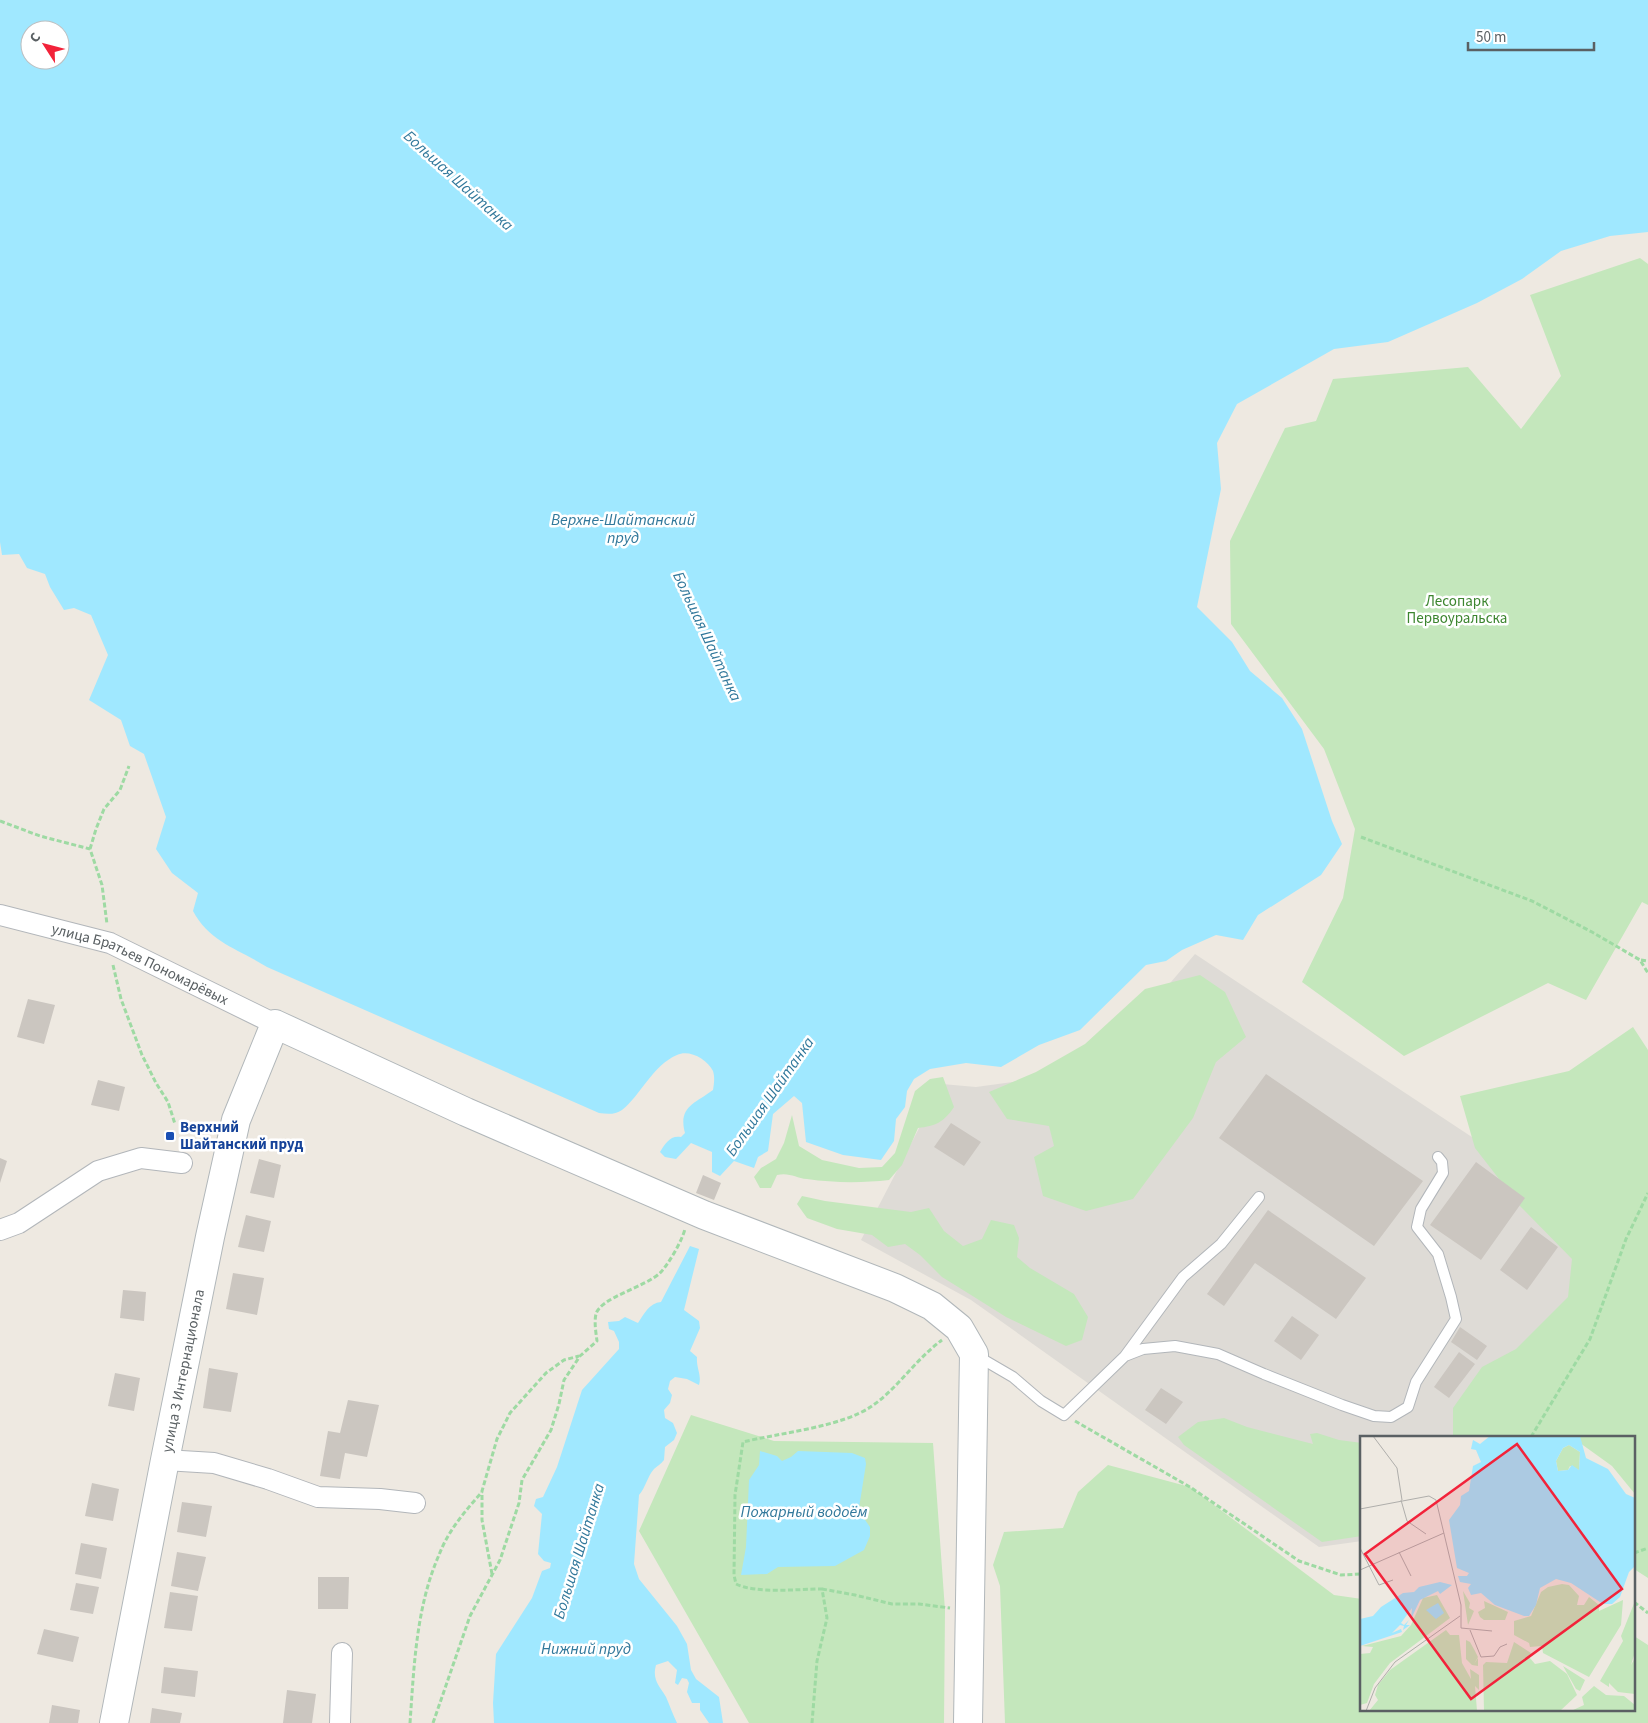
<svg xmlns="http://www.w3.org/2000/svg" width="1648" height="1723" font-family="'Source Sans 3',sans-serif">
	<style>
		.industrial { fill: #dedbd6 }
		.green { fill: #c4e7bc }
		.water { fill: #a0e8ff; fill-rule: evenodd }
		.building { fill: #cbc6c0 }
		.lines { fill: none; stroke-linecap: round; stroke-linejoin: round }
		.lane-casing { stroke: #b2b6ba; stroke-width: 12 }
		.street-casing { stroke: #b2b6ba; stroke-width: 22 }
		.secondary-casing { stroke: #b1b7ba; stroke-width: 30 }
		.path { stroke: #9edaa3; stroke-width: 3; stroke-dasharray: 5 2.5; stroke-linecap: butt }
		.lane { stroke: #fff; stroke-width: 10 }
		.street { stroke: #fff; stroke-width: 20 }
		.secondary { stroke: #fff; stroke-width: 28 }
		.transit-dot { fill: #1a4fb4; stroke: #fff; stroke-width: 2 }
		.labels { text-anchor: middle; stroke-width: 5; stroke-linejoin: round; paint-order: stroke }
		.park-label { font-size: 15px; fill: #3c852f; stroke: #fff }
		.street-label { font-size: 15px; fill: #5a6063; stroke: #fff }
		.transit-label { font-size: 15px; font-weight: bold; fill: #164399; stroke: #fff; text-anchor: start }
		.water-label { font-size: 16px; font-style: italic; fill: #31789b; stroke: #fff }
		.inset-road { fill: none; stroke: #afaeab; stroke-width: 1 }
		.view { fill: #f2233a; fill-opacity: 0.15; stroke: #f2233a; stroke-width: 2.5 }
		.inset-edge { fill: none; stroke: #5a6063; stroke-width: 2.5 }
	</style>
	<rect width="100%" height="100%" fill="#eee9e1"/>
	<path class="industrial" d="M1195,954L1626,1239L1493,1437H1362V1541L1319,1547L971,1300L861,1240L942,1084L976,1087L1042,1078L1159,996Z"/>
	<path class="green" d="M1640,258L1648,264V905L1642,902L1586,1000L1548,983L1404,1056L1302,982L1343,898L1355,829L1324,749L1231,624L1230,541L1285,428L1316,421L1333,379L1468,367L1521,429L1561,376L1530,295Z
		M1200,975L1225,992L1246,1037L1216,1062L1193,1118L1133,1199L1086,1211L1043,1196L1034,1157L1054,1146L1049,1126L1007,1119L989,1092L1036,1072L1085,1044L1145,989Z
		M1633,1027L1648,1050V1578L1634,1569V1437H1454L1453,1435V1408L1482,1367L1516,1349L1568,1297L1572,1259L1520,1206L1475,1148L1460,1096L1569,1071Z
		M943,1077L954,1107C944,1122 936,1126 918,1128L902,1165L889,1180C863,1183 834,1183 807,1179C796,1178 789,1172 777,1175L771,1188H760L754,1177L761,1168L776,1159L784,1143L792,1115L799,1146L822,1160L859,1168L882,1167L895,1153L915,1091L930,1079Z
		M802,1196L825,1201L911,1212L929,1208L944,1231L963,1246L982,1239L991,1220L1014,1225L1019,1238L1017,1257L1030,1268L1074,1294L1088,1317L1082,1340L1066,1346L1006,1317L979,1300L942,1277L920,1255L905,1244L888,1247L872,1235L837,1229L807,1218L797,1204Z
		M691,1415L774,1441L933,1443L945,1610L944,1723H749L639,1531Z
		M1224,1418L1247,1427L1313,1444L1310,1434L1317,1433L1339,1440L1362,1443V1536L1322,1542L1184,1445L1178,1437L1198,1422Z
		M1108,1465L1190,1487L1334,1595L1362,1599V1709H1634V1636L1648,1645V1723H1005L1000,1586L993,1565L1004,1532L1063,1528L1078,1492Z"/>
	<path class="water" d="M0,0H1648V232L1610,236L1561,251L1522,279L1477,303L1388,342L1334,349L1237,404L1217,443L1221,489L1197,607L1232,642L1250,671L1282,698L1302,729L1332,821L1342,844L1321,875L1258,915L1243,940L1216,935L1182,950L1166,961L1146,965L1080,1030L1039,1045L1001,1067L966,1063L930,1069L914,1079L907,1091L905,1107L896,1119L894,1141L881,1160L843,1155L806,1142L802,1103L794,1096L773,1114L768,1151L758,1157L754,1168L734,1161L720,1176L712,1172V1152L691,1143L676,1159L665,1157L660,1152C665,1144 670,1135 681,1137L685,1133C678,1107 694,1104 713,1090C714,1084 715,1077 713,1071C707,1059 689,1049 677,1055C653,1065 640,1096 622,1110C615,1115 607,1114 599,1113L267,967C239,949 210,943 193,911L198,893L172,873L156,849L166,817L144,754L130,746L121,720L89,700L108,655L91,615L74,608L64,610L50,587L45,574L27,568L19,554L2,555L0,542ZM30,30H60V60H30Z
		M690,1246L699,1249L684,1310L699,1321L700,1328L690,1351L697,1357C696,1368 702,1375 699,1385L687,1379L675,1377L670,1381L668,1389L672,1395L670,1403L664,1410L665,1418L673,1423L677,1433L674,1440L665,1447L664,1460C661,1464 657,1466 654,1469C647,1477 646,1487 639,1495L634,1564L639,1579L677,1626L687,1644L691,1670L696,1679L719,1697L723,1723H709L700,1710V1703H692L687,1692L689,1683L687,1679L682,1678L678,1685L675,1683L677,1670L668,1661L656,1665C652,1680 659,1685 666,1697C670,1706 673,1715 677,1723H494L493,1703L496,1654L532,1598L542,1571L550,1568L551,1563L544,1561L538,1554L542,1514L534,1506L536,1499L543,1497L557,1467L582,1390L619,1349V1342L614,1331L609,1329L608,1322L619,1321L625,1317L638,1323C644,1314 649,1303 661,1302Z
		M760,1451L777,1456L782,1461L791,1457L798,1451L852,1453L865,1458L866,1464L859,1508L863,1517L870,1527V1536L864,1550L835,1566L778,1567L767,1574L741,1575L746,1547L749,1480L759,1465Z"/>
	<path class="building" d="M28,999L55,1005L44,1044L17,1037Z
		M1266,1074L1423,1181L1374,1246L1219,1138Z
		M98,1080L125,1087L119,1111L91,1105Z
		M951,1123L981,1142L964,1166L934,1147Z
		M0,1158L7,1161L0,1183Z
		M259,1159L281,1165L274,1198L250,1193Z
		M1476,1162L1525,1198L1481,1260L1430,1225Z
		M703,1175L721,1183L714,1200L696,1193Z
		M1268,1210L1366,1278L1336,1319L1255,1263L1224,1306L1207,1294Z
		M246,1215L271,1221L264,1252L238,1247Z
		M1531,1227L1558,1247L1527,1290L1500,1270Z
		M233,1273L264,1278L257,1315L226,1309Z
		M123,1290L146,1292L144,1321L120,1318Z
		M1292,1316L1319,1335L1301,1360L1274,1341Z
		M1460,1327L1487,1346L1477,1360L1451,1342Z
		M1459,1352L1475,1364L1449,1398L1434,1387Z
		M209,1368L238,1373L231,1412L203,1408Z
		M115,1373L140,1378L134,1411L108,1406Z
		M1161,1388L1183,1402L1166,1424L1145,1410Z
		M348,1400L379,1405L367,1457L345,1453L340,1479L320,1476L328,1431L340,1433Z
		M92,1483L119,1489L113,1521L85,1516Z
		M182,1502L212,1506L206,1537L177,1532Z
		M81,1543L107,1548L101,1579L75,1574Z
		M177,1552L206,1557L198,1591L171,1586Z
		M318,1577H349L348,1609H318Z
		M76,1583L99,1587L93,1614L70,1610Z
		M170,1592L198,1596L192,1631L164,1628Z
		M44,1629L79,1637L73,1662L37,1654Z
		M164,1667L198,1671L195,1697L161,1693Z
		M287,1690L316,1694L312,1723H283Z
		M52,1705L80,1710L78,1723H49Z
		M152,1708L182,1713L180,1723H150Z"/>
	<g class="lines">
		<defs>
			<path id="lane" d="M977,1356L1013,1377L1041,1401L1064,1415L1125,1356L1183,1277L1221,1244L1259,1197
				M1125,1356L1143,1349L1175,1346L1218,1354L1264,1374L1342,1405L1374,1416L1391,1417L1408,1407L1416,1382L1456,1319L1451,1297L1438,1254L1417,1227L1421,1209L1443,1173L1442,1162L1438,1157"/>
			<g id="street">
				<path id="s1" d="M0,915L110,943L275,1024"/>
				<path d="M0,1230L19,1223L98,1171L141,1158L182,1163"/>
				<path d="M165,1460L214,1463L268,1479L318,1497L380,1499L415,1503"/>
				<path d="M340,1723L342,1653"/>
			</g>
			<g id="secondary">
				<path id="s2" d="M114,1723L165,1460L210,1237L236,1120L275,1024L466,1112L704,1215L895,1288L932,1306L959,1328L974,1354L968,1723"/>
			</g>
		</defs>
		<use href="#lane" class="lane-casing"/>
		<use href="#street" class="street-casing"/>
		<use href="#secondary" class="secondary-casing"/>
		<path class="path" d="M0,821L40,836L90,849L102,885L107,924
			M1361,837L1532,901L1592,932L1640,960L1648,973
			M90,849L96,829L104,809L120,790L129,766
			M1641,960L1648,961
			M113,965L121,999L142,1055L156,1083L168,1102L175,1124
			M1075,1421L1190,1487L1299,1561L1341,1575L1362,1574
			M1531,1437L1590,1339L1626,1239L1648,1193
			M1634,1553L1648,1548
			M492,1574L482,1520V1491L497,1439L510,1413L546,1373L564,1360L579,1356
			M822,1589L855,1595L892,1604H919L950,1608
			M1634,1602L1648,1613
			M410,1723C414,1667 416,1607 439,1555C448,1531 465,1511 482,1492
			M433,1723L470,1616L500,1560L519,1503L522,1480L551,1430L559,1404L564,1380L580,1356L597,1341C596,1333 594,1322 596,1314C600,1298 645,1287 660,1273C668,1265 682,1241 685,1229
			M812,1723L817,1661L827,1618L822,1589C799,1589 756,1594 736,1584L734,1575L735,1495L743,1442C779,1433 842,1427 872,1406C898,1388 916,1359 942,1340"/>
		<use href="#lane" class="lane"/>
		<use href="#street" class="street"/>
		<use href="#secondary" class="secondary"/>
	</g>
	<rect class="transit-dot" x="165" y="1131" width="10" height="10" rx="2.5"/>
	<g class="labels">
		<g class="park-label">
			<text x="1457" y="606">Лесопарк<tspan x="1457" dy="17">Первоуральска</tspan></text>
		</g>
		<g class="street-label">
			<text dy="5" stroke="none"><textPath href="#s1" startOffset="149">улица Братьев Пономарёвых</textPath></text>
			<text dy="5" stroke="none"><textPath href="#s2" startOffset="359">улица 3 Интернационала</textPath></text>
		</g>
		<g class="transit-label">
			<text x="180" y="1132">Верхний<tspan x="180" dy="17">Шайтанский пруд</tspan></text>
		</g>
		<g class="water-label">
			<text transform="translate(459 180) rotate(42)" y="6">Большая Шайтанка</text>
			<text x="623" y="525">Верхне-Шайтанский<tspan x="623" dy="18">пруд</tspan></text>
			<text transform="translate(708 636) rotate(65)" y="6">Большая Шайтанка</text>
			<text transform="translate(769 1096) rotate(-55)" y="6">Большая Шайтанка</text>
			<text x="804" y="1517">Пожарный водоём</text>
			<text transform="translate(578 1551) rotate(-73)" y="6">Большая Шайтанка</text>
			<text x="586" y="1654">Нижний пруд</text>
		</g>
	</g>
	<g transform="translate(1360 1436)">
		<rect width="275" height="275" fill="#eee9e1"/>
		<path d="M220,0H275V58L252,30L220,7ZM209,9L220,16L219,34L210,30L208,34L198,35L196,25L203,12ZM202,148L209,149L219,160L217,169H224L229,161L239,169V175L263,164L261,189L229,241L183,217L182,210L170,211L169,207L154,199V185L171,180L181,156L188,151ZM103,155L110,167L109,172L114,175L108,189ZM77,159L90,182L30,227L14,248L7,267L0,269V218L10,217L13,211L2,210L41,200L51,189L63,162ZM124,165L148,176L145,184H124L120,181L118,176L125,172ZM275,165V216L271,229L275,222V258L258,256L249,247V251L240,245L263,205L261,200ZM86,194L90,199H99L102,227L111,243L110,233L119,239V254L115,250L117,275H9L18,264L15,259L18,249L30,234ZM106,204L110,206L115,215L118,221L114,228L118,222V230L112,229L106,223ZM154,206L171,217L169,221L175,228L190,225L207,238L217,259L200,275H124L123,229L126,226L147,227ZM203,230L225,244L220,255L216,253ZM234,250L246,259L264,260L275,269V275H211L224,269L222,261Z" fill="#c4e7bc"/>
		<path d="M130,0H220L226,22L248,33L266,58L275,62V130L269,136L260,161L252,168H243L211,147L196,143L180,152L176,169L169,180H164L135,169L121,157L111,159L108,152L111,148L100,146L98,140H107L109,137L97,132L89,84L100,69L101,60L109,55L113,30L121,26L116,14L111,13L113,4L120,8ZM209,9L220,16L219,34L212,29L208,34L198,35L196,25L203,12ZM80,146L92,149L80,158L78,155L60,164L51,183L52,172L41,187L44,189L49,184L46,189H50L43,194L44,190L40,189L32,197L41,193L42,196L0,210V183L13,180L21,171L43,157L54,156L59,151ZM78,167L84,177L76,183L66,174Z" fill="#a0e8ff" fill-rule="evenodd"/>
		<path class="inset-road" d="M13,0L37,32L42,64M41,64L47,85L66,98M0,73L69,60L76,64L101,169V192L132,195M0,112L19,149L33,144M39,116L51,140M0,134L84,97M110,194L121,221L134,220L140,211L147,208M6,275L15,252L35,226L100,180"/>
		<path class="view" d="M157,8L262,153L111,263L5,118Z"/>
		<rect width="275" height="275" class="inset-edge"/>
	</g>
	<g transform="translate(45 45) rotate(306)"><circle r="24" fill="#ffffff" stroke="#bdbfc1"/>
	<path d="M0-4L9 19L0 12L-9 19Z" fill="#f2233a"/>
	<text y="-8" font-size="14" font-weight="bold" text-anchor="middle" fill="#5a6063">С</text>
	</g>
	<path d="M1468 42v8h126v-8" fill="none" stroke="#5a6063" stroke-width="2.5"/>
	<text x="1476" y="42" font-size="15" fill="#5a6063" stroke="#ffffff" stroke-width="4" paint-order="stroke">50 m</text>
</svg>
